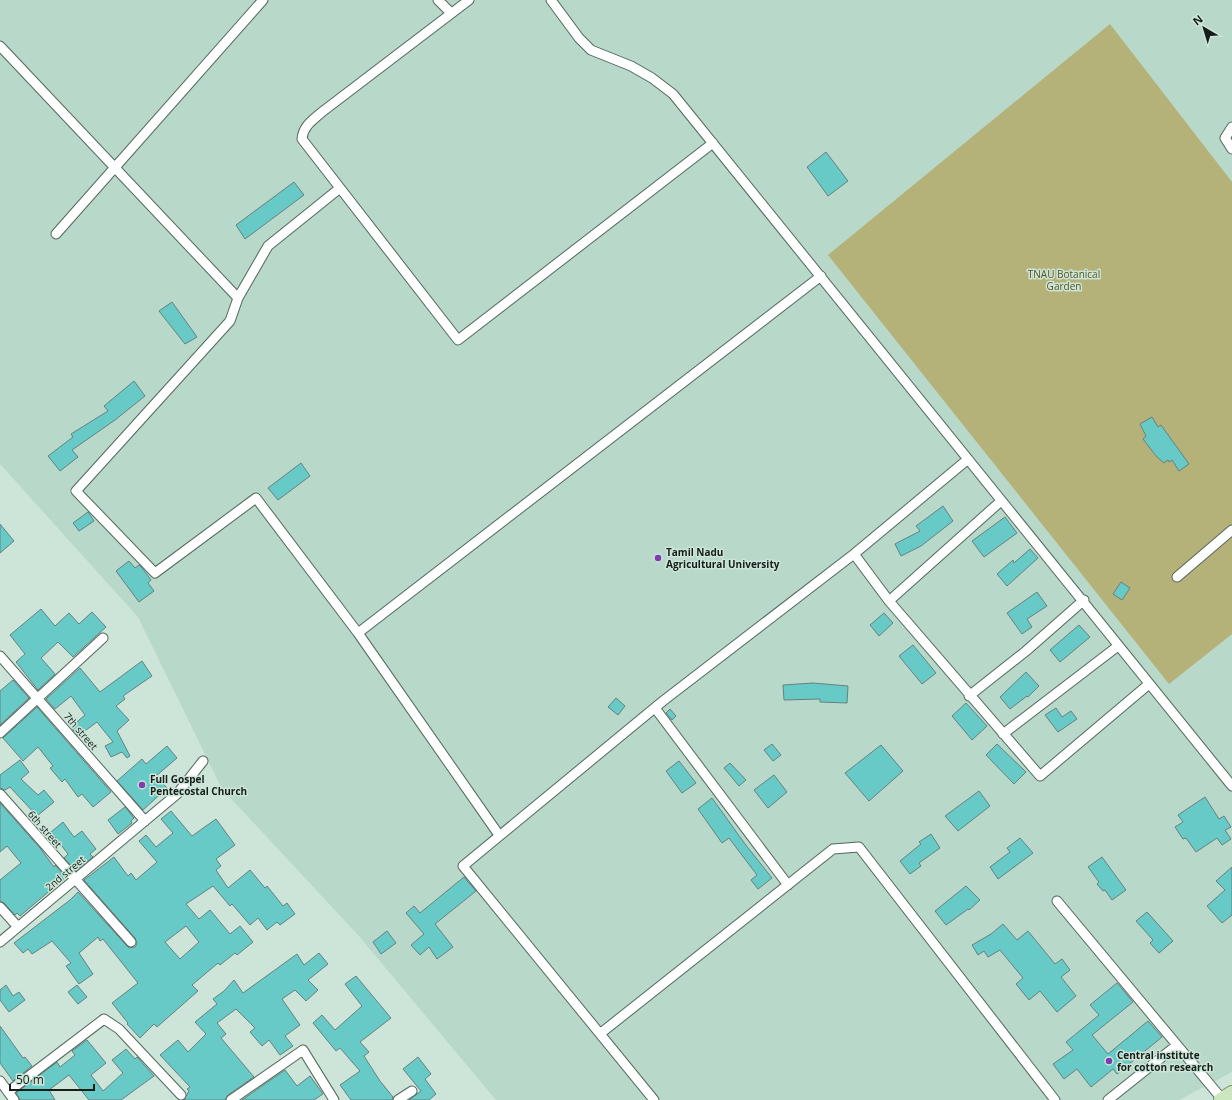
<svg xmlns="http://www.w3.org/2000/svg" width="1232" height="1100" font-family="'Open Sans',sans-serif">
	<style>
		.built { fill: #b8d8c9 }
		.green { fill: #b4b279 }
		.building { fill: #67cac7; stroke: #668180; fill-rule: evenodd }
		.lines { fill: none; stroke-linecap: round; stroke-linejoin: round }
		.street-casing { stroke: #52685d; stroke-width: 11 }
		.primary-casing { stroke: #769569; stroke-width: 16 }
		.street { stroke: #fff; stroke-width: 9 }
		.primary { stroke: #cce6bf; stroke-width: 14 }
		.poi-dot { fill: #803bae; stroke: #cce5d8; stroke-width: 1.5 }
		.labels { text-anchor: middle; stroke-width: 3; stroke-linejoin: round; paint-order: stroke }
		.park-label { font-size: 10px; fill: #57541f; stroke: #cce5d8 }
		.poi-label { font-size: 10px; font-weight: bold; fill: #151e19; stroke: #cce5d8; text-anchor: start }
		.street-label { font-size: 10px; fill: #151e19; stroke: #cce5d8 }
	</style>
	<rect width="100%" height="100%" fill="#cce5d8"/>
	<path class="built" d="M0,0H1232V1072L1179,1100H496L358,935L222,789L138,617L0,464Z"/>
	<path class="green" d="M1110,24L1232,182V634L1169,684L828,255Z"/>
	<path class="building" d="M826,152L848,181L828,196L807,167Z
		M294,182L304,195L245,239L236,225Z
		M172,302L197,337L185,344L159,311Z
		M134,381L145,396L115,420L72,450L78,457L60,471L48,456L73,437L71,434L108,411L104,406Z
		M1152,417L1158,427L1161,425L1189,464L1179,471L1172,460L1169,462L1168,460L1164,463L1156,456L1143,439L1146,436L1140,424Z
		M301,463L310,476L278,500L268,488Z
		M943,506L953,521L921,546L901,556L895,544L920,531L916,526Z
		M88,512L94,521L79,531L73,523Z
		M1005,517L1017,533L984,557L972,541Z
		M0,524L14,541L0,553Z
		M1030,549L1038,558L1007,586L997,574L1013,560L1014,563Z
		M129,561L135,568L139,565L142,568L151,580L148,583L154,591L139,602L116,571Z
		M1121,582L1130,588L1122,600L1113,594Z
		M1037,592L1047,606L1027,619L1032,627L1022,634L1007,613Z
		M41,609L55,626L69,613L79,624L92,612L106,627L73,657L58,642L41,658L55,674L38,690L16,662L25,654L10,635Z
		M884,613L893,623L879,636L870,625Z
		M1079,625L1090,637L1060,662L1050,650Z
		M913,645L936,673L922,684L899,656Z
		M142,661L152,676L123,696L125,699L116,706L129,720L117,731L130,756L127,758L122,752L111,757L105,746L113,742L97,722L78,736L71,727L85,715L71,696L55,709L46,699L80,668L100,692Z
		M1026,672L1039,686L1028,697L1027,696L1010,709L1000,697Z
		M13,680L29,698L0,725V691Z
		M813,683L848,686L847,703L820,702V699L784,700L783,685Z
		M616,698L625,706L618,715L608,707Z
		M966,703L987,726L972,740L952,716Z
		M37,707L111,792L93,807L82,794L78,797L65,779L62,782L50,768L53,766L38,747L23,761L3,738Z
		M1056,708L1062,717L1071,711L1077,719L1058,732L1045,715Z
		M670,709L676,716L672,720L666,713Z
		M772,744L781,755L773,761L764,750Z
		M997,744L1026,772L1014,784L986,755Z
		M881,745L903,771L869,801L845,773Z
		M167,746L177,758L156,776L167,788L143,810L117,781L142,759L146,764Z
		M20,760L29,772L21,779L38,795L44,790L54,802L37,816L10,787L5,790L0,788V775Z
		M679,761L696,783L682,793L666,771Z
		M730,763L746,780L739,786L724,768Z
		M774,775L787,792L768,808L754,790Z
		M979,791L990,806L958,831L945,816Z
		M1205,797L1219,819L1224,816L1231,827L1225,830L1231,839L1222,845L1217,838L1196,852L1186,838L1183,839L1175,827L1183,822L1178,815Z
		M712,798L745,844L772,878L758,889L751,880L757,875L729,838L722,843L698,809Z
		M0,803L40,848L54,867L55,865L66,877L20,916L17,913L15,915L4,903L0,901V880L21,863L7,846L0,852Z
		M125,807L134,818L131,821L132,823L118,834L108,820Z
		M171,811L192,836L216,819L235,845L216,859L221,866L216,870L228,888L250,870L265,888L267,886L283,906L287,903L295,914L280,925L277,922L267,930L258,918L250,925L232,904L230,906L213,886L186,904L199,919L210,910L230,934L240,926L253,942L237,955L235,953L220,965L218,963L192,985L198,991L157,1027L154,1024L140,1038L127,1024L128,1023L112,1003L138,983L103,939L100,941L98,937L79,953L93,974L79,984L66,966L71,963L52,941L32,954L28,949L23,953L14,943L70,900L78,892L127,946L129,948L135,947L137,944L135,938L84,880L114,857L128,876L131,873L136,880L157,862L139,841L146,835L156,847L173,833L161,819ZM186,926L199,942L180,959L165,942Z
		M63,822L74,837L82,831L96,849L90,854L93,857L76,871L64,858L68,854L51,832Z
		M931,834L940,848L919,863L921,866L910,874L900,861L921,844L919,842Z
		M1020,838L1033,853L998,879L990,867L1010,852L1007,848Z
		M1102,857L1126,890L1112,900L1105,890L1103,891L1097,884L1099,882L1088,867Z
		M1232,867V915L1222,923L1207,906L1225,890L1216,881Z
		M464,877L476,891L435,924L453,947L437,959L429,947L420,955L411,945L424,934L406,913L414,906L420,913Z
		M966,886L980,900L969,910L968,909L946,925L935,911Z
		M1147,912L1173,941L1159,953L1150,943L1153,940L1136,921Z
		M1003,924L1017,940L1028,931L1055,964L1062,959L1070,970L1061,977L1076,996L1057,1012L1040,991L1029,1000L1016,984L1023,978L1000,950L988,957L984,951L978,955L972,945L991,934Z
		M387,931L396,943L381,954L373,942Z
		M319,953L328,964L308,980L318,990L306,1001L295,990L282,999L300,1025L285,1036L293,1046L280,1055L269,1040L262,1046L250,1032L255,1028L236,1009L217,1023L226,1034L221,1038L254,1077L228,1095L225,1100H184L189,1091L187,1089L190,1087L160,1055L178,1040L188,1052L206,1034L195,1022L217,1004L213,999L224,991L234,980L243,993L297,954L304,965Z
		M356,976L391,1018L360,1042L369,1052L364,1056L380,1081L393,1097L392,1100H351L340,1085L360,1071L340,1048L336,1051L313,1023L322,1015L335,1030L362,1006L345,984Z
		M1117,983L1133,1002L1092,1035L1108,1054L1148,1021L1162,1037L1117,1074L1113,1069L1091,1087L1077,1069L1064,1079L1053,1064L1073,1050L1066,1042L1099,1015L1090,1005Z
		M6,985L13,996L19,992L25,1000L9,1012L0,1000V990Z
		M77,985L87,997L78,1004L68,992Z
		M0,1026L23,1058L25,1057L32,1066L13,1081L0,1063Z
		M87,1040L106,1063L91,1075L103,1091L123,1073L112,1060L126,1049L135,1059L137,1057L154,1076L121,1100H89L69,1075L49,1090L55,1100H20L16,1093L57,1062L60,1067L75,1055L72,1051Z
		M418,1057L431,1074L425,1079L436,1094L429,1100H409L421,1091L403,1069Z
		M285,1070L297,1086L310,1076L323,1094L314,1100H242Z"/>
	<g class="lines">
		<defs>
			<path id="street" d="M438,0L451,13
				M469,0L322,112C313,120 303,126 302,139L458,340L713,143
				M551,0L579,38L591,50L631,66L652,78L673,94L1232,786
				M0,46L238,298
				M1232,127L1225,138L1232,149
				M340,188L268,246L238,298L230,321L76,491L155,573L256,498L358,633
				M56,234L263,0
				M854,554L889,601L1040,776L1149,684
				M1177,577L1232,530
				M889,601L1001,501
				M0,656L145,821
				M969,696L1026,651L1084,600
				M655,708L788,885
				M0,733L103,638
				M1003,734L1118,646
				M0,794L131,942
				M499,835L358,633L821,276
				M1057,901L1222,1099
				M0,907L18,927
				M0,942L177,794L203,761
				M601,1033L833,849L859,847L1055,1100
				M0,1081L14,1100
				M8,1092L104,1019L119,1029L181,1095
				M231,1100L303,1050L334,1100
				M398,1100L412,1091
				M654,1100L463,866L663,701L854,554L967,460
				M1108,1100L1177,1045"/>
			<path id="primary" d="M1221,1100L1232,1093"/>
		</defs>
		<use href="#street" class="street-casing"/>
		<use href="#primary" class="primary-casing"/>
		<use href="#street" class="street"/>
		<use href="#primary" class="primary"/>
	</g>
	<g class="poi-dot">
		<circle cx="658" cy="558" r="4"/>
		<circle cx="142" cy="785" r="4"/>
		<circle cx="1109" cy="1061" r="4"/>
	</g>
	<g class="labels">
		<g class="park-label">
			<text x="1064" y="278">TNAU Botanical<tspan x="1064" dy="12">Garden</tspan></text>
		</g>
		<g class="poi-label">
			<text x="666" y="556">Tamil Nadu<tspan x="666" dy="12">Agricultural University</tspan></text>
			<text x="150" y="783">Full Gospel<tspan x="150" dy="12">Pentecostal Church</tspan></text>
			<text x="1117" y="1059">Central institute<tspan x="1117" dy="12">for cotton research</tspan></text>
		</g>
		<g class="street-label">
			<text transform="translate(81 731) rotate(49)" y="4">7th street</text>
			<text transform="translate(45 829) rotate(49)" y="4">6th street</text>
			<text transform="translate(65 873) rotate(-40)" y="4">2nd street</text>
		</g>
	</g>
	<g transform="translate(1204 28) rotate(322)" stroke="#cce5d8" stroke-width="3" paint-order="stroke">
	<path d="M0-3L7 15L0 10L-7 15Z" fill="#151e19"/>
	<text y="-6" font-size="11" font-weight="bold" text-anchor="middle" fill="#151e19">N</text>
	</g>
	<path d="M10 1084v6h84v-6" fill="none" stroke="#151e19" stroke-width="2"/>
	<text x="16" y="1084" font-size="12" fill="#151e19" stroke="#cce5d8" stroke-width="3" paint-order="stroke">50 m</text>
</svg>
